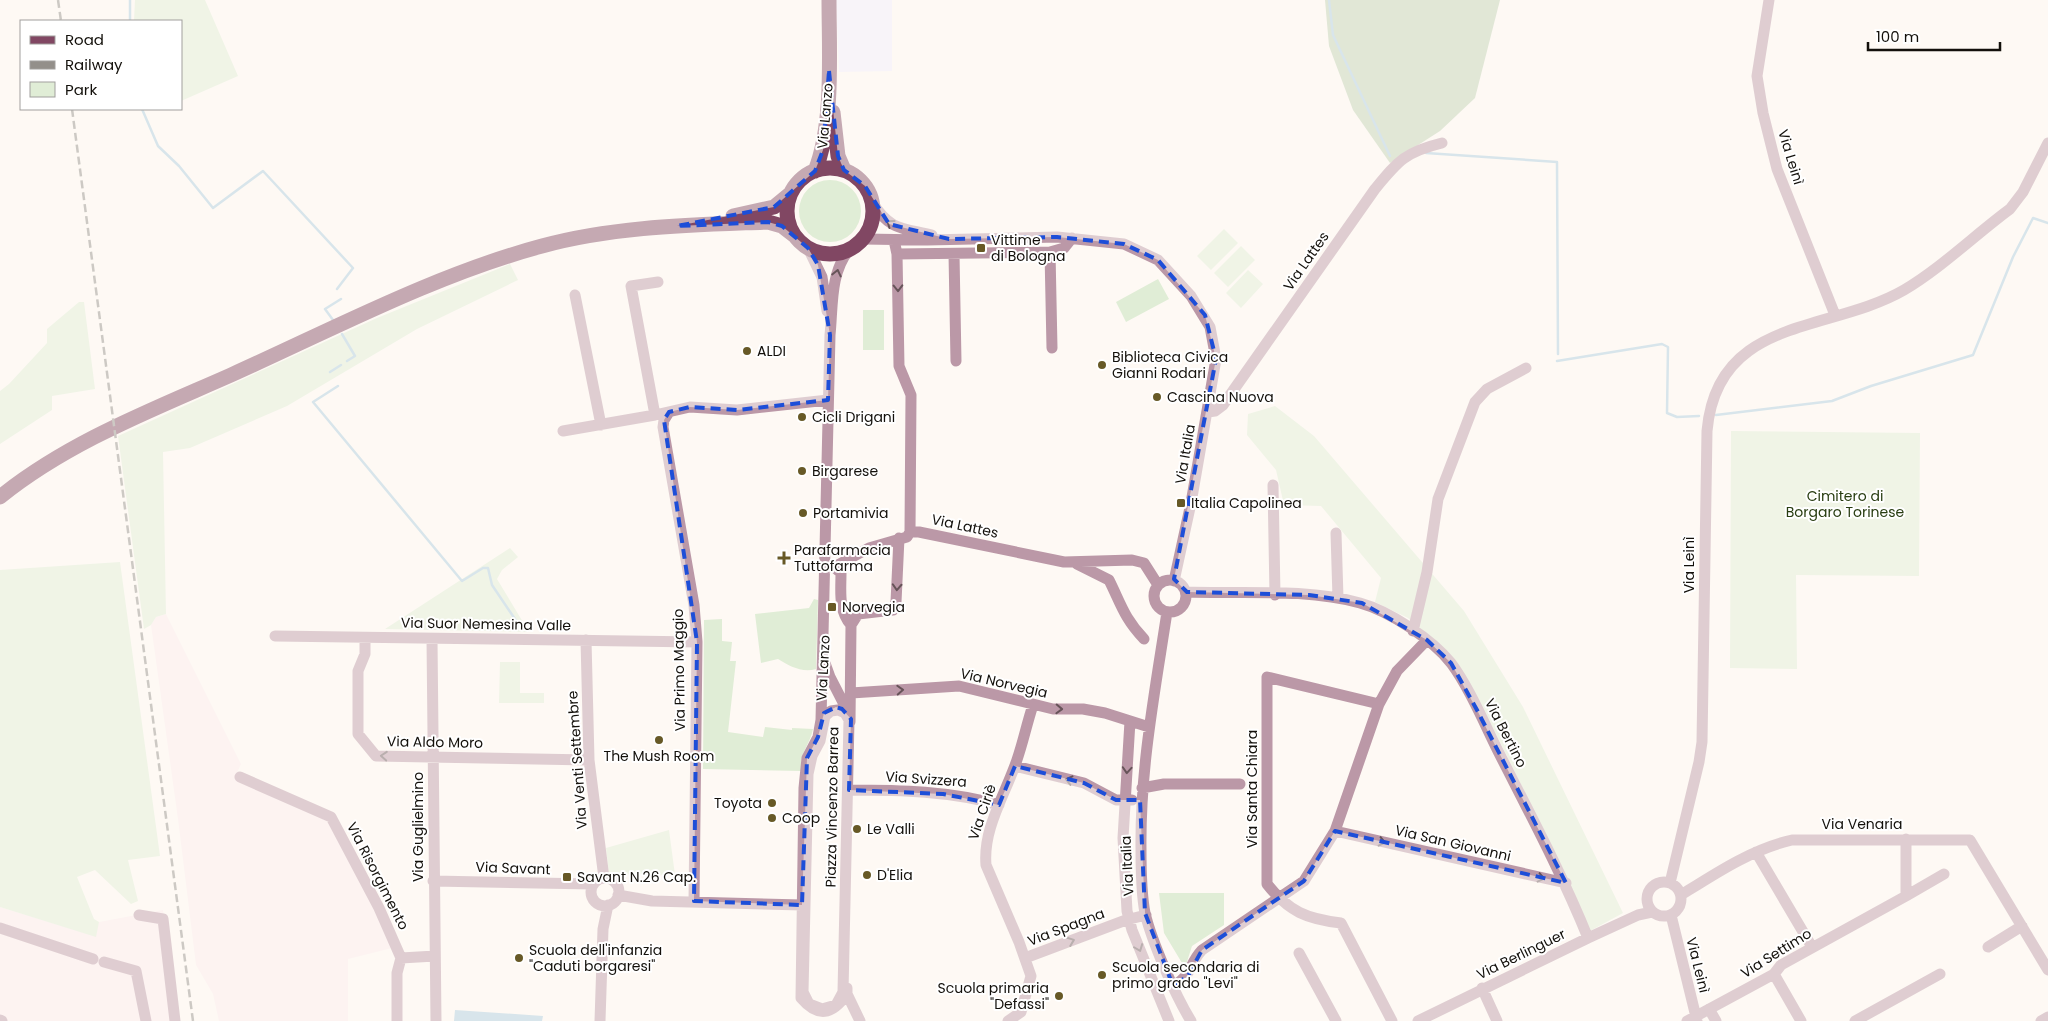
<svg xmlns="http://www.w3.org/2000/svg" width="2048" height="1021" font-family="Poppins,sans-serif">
	<style>
		.commercial { fill: #f2edfe }
		.industrial { fill: #fcebee }
		.green { fill: #e0edd6 }
		.forest { fill: #bfd0b2 }
		.water { fill: #acccdf }
		.lines { fill: none; stroke-linecap: round; stroke-linejoin: round }
		.stream { stroke: #acccdf; stroke-width: 2.5 }
		.minor { stroke: #bb98a7; stroke-width: 11 }
		.major { stroke: #814763; stroke-width: 15 }
		.rail { stroke: #938f8a; stroke-width: 2.5; stroke-dasharray: 8 4; stroke-linecap: butt }
		.oneway { stroke: #675459 }
		.marked { fill: none; stroke: #1d4ed8; stroke-width: 4; stroke-dasharray: 10 6; stroke-linejoin: round }
		.poi-dot { fill: #675926; stroke: #fff; stroke-width: 2 }
		.labels { text-anchor: middle; stroke-width: 4; stroke-linejoin: round; paint-order: stroke }
		.street-label { font-size: 14px; fill: #13100b; stroke: #fff }
		.poi-label { font-size: 14px; fill: #13100b; stroke: #fff; text-anchor: start }
		.park-label { font-size: 14px; fill: #283d11; stroke: #fff }
	</style>
	<rect width="100%" height="100%" fill="#fef9f4"/>
	<path class="commercial" d="M836,0H892V71L839,72Z"/>
	<path class="industrial" d="M166,614L241,764L235,777L330,820L390,935L392,948L348,959V1021H219L213,994L196,965L178,819L151,625L156,617Z
		M0,907L95,936L99,922L163,910L178,1021H0Z"/>
	<path class="green" d="M135,0H205L238,76L181,101V21H134Z
		M799 211a31 31 0 1 1 62 0a31 31 0 1 1-62 0Z
		M1224,229L1238,243L1211,270L1197,256Z
		M1241,246L1255,260L1228,287L1214,273Z
		M510,264L518,280L417,329L287,406L190,448L163,452L166,614L156,617L151,625L144,629L118,436L377,318Z
		M1248,270L1263,284L1241,308L1226,293Z
		M1158,279L1169,299L1126,322L1116,302Z
		M79,302H84L95,389L52,396V410L0,444V391L9,384L47,343V329Z
		M863,310H884V350H863Z
		M1275,406L1314,436L1464,611L1523,707L1623,913L1590,931L1551,845L1489,720L1454,659L1408,618L1375,602L1381,578L1321,506L1284,505L1276,470L1247,435L1248,414Z
		M1731,431L1920,433L1919,576L1796,575L1797,669L1730,668Z
		M510,548L518,557L502,570L497,579L529,632L385,629Z
		M120,562L160,856L128,860L138,901L131,904L95,870L77,877L94,919L99,922L96,937L0,907V570Z
		M814,599L818,600L816,669C802,673 789,666 778,659L761,663L755,614L809,608Z
		M722,619V641L732,642L730,661H736L728,732L763,737L765,727L792,730V728L813,729C809,747 800,751 801,771L703,769L704,620Z
		M500,662H520V693H544V703H499Z
		M669,830L675,875L609,874L606,848Z
		M1159,893H1224V925L1192,946L1185,968L1164,933Z"/>
	<path class="forest" d="M1325,0H1500L1475,98L1440,131L1390,163L1353,110L1329,46Z"/>
	<path class="water" d="M455,1010L543,1016L542,1021H454Z"/>
	<g class="lines">
		<path class="stream" d="M1329,0L1333,35L1390,156
			M130,21V0
			M142,109L158,146L179,166L213,208L263,171L353,268L337,289
			M1426,153L1557,162L1558,354
			M333,320L325,309L341,299
			M342,334L355,356L347,361
			M1557,361L1662,344L1668,347L1667,413L1677,417L1699,416
			M330,372L341,365
			M338,386L313,402L462,581L483,568H488L492,585L521,628
			M1716,415L1832,401L1871,386L1973,355L2013,257L2032,220L2033,218L2048,223"/>
		<path class="minor" d="M1769,0L1757,76L1763,113L1777,169L1835,315
			M872,202C890,231 903,228 932,235
			M863,239L927,240L1057,237L1124,244L1158,260L1191,296L1210,327L1216,359L1191,503L1174,581
			M894,240L897,254L899,366L911,395L910,532
			M808,248L822,277L827,311
			M1050,252L1052,348
			M897,254L1050,252L1064,248L1072,238
			M954,254L956,361
			M575,295L601,425
			M669,412L664,420L663,427L694,605L697,642L694,901
			M1208,412L1215,411L1223,405L1375,189C1398,161 1405,152 1442,143
			M655,415L631,286L658,282
			M563,431L655,415L690,407L737,410L828,400
			M1273,485L1275,595
			M1336,533L1338,598
			M1077,564L1109,580C1121,604 1124,618 1144,639
			M834,567L841,573C841,591 838,610 851,625
			M825,568L834,567L869,548L907,537L910,532H919L1064,562L1132,560L1144,563L1158,585
			M1154 596a16 16 0 1 1 32 0a16 16 0 1 1-32 0Z
			M1186,592C1242,594 1306,588 1360,603C1389,611 1432,639 1451,663C1469,687 1485,725 1499,753C1530,814 1562,874 1588,938
			M1167,612C1155,691 1140,768 1141,849C1141,870 1141,892 1145,913C1152,942 1175,995 1191,1021
			M1413,631L1427,572L1438,499L1475,402L1487,389L1526,368
			M275,636L697,642
			M365,638V654L358,671V734L376,756L589,760
			M432,639L436,1021
			M586,640L589,760L604,878
			M825,663L830,677L849,714
			M851,693L959,686L1053,709H1083L1105,713L1149,727
			M1379,704L1267,677V884C1289,912 1307,919 1341,923L1392,1021
			M838,710L845,713L849,720L843,992L836,1005L822,1009L809,1004L803,992L808,774L812,756L820,741L825,716L831,711Z
			M1130,721L1123,838L1127,911L1132,930L1169,1021
			M850,722L851,625L858,614L893,610L896,602L899,538
			M1015,766L1084,783L1116,800H1132
			M240,777L331,817L379,908L401,958L435,956
			M1142,788L1164,784H1240
			M849,790C898,790 952,791 999,805
			M1335,831L1566,883
			M1756,852L1812,947
			M591 892a14 14 0 1 1 28 0a14 14 0 1 1-28 0Z
			M433,881L593,884
			M1647 899a17 17 0 1 1 34 0a17 17 0 1 1-34 0Z
			M1670,883L1699,762L1702,742L1707,431C1717,316 1830,333 1904,290C1940,269 1976,234 2010,209L2023,192L2048,143
			M618,895L652,901L802,905
			M1681,895C1716,873 1752,849 1792,840H1970L2048,970
			M1906,896L1944,874
			M139,915L163,919L175,1021
			M1671,915L1697,1021
			M0,928L93,959
			M1988,947L2022,926
			M1299,953L1336,1021
			M1025,958L1126,920L1146,915
			M104,962L136,971L146,1021
			M1774,974L1801,1021
			M1173,986C1193,975 1188,965 1202,950L1304,881L1335,831L1379,704L1397,671L1427,640
			M847,988V994L860,1021
			M1482,988L1497,1021
			M847,994C832,1015 818,1018 801,998L804,788L807,758L818,737L821,720L830,335C833,306 830,273 849,250
			M1709,1009L1716,1021
			M0,1020L2,1021
			M397,1021V973L401,958
			M600,1021L603,929L608,905
			M1008,1021L1021,1012L1031,976L1019,942L986,865C983,831 1002,800 1014,768C1022,748 1026,726 1033,705
			M1418,1021L1588,938L1638,915L1652,912
			M1687,1021L1774,974L1781,965L1906,896V839
			M1855,1021L1940,974
			M2041,1021L2048,1017"/>
		<path class="major" d="M833,112L838,156L844,170
			M787 211a43 43 0 1 1 86 0a43 43 0 1 1-86 0Z
			M815,171C834,124 829,51 829,0
			M733,216L774,207L791,193
			M0,497C68,442 152,410 231,375C331,330 437,274 542,246C615,226 693,225 768,222L782,226L795,236"/>
		<path class="rail" d="M58,0L61,21
			M72,109L193,1021"/>
	</g>
	<defs><path id="oneway-chevron" d="M-2-3.5L2.5 0L-2 3.5" fill="none" stroke-width="1.6" stroke-linecap="round" stroke-linejoin="round" transform="scale(1.25)"/></defs>
	<g class="oneway">
		<use href="#oneway-chevron" transform="translate(890 223) rotate(-144)"/>
		<use href="#oneway-chevron" transform="translate(837 273) rotate(-77)"/>
		<use href="#oneway-chevron" transform="translate(898 288) rotate(89)"/>
		<use href="#oneway-chevron" transform="translate(897 587) rotate(93)"/>
		<use href="#oneway-chevron" transform="translate(900 690) rotate(-3)"/>
		<use href="#oneway-chevron" transform="translate(1059 709) rotate(2)"/>
		<use href="#oneway-chevron" transform="translate(384 756) rotate(-176)"/>
		<use href="#oneway-chevron" transform="translate(1127 770) rotate(94)"/>
		<use href="#oneway-chevron" transform="translate(1069 780) rotate(-166)"/>
		<use href="#oneway-chevron" transform="translate(1382 842) rotate(13)"/>
		<use href="#oneway-chevron" transform="translate(1541 878) rotate(13)"/>
		<use href="#oneway-chevron" transform="translate(1071 941) rotate(-21)"/>
		<use href="#oneway-chevron" transform="translate(1139 948) rotate(69)"/>
	</g>
	<path d="M0 0H2048V1021H0ZM829,71L838,156L844,170L865,186L889,224L949,239L1057,237L1124,244L1158,260L1205,315L1216,359L1174,579L1187,592L1309,595L1362,603L1427,640L1451,663L1477,710L1566,883L1335,831L1304,881L1202,950L1188,976L1173,986L1145,913L1140,800H1116L1084,783L1015,766L999,805L943,794L849,790L851,719L842,709L836,707L824,713L818,737L807,758L802,905L694,901L697,642L664,420L669,412L690,407L737,410L828,400L830,335L818,265L808,248L782,226L768,222L677,226L774,207L815,171L823,150Z" fill="#fef9f4" fill-opacity=".55" fill-rule="evenodd"/>
	<path class="marked" d="M829,71L838,156L844,170L865,186L889,224L949,239L1057,237L1124,244L1158,260L1205,315L1216,359L1174,579L1187,592L1309,595L1362,603L1427,640L1451,663L1477,710L1566,883L1335,831L1304,881L1202,950L1188,976L1173,986L1145,913L1140,800H1116L1084,783L1015,766L999,805L943,794L849,790L851,719L842,709L836,707L824,713L818,737L807,758L802,905L694,901L697,642L664,420L669,412L690,407L737,410L828,400L830,335L818,265L808,248L782,226L768,222L677,226L774,207L815,171L823,150Z"/>
	<g class="poi-dot">
		<rect x="976" y="243" width="10" height="10" rx="2.5"/>
		<circle cx="747" cy="351" r="5"/>
		<circle cx="1102" cy="365" r="5"/>
		<circle cx="1157" cy="397" r="5"/>
		<circle cx="802" cy="417" r="5"/>
		<circle cx="802" cy="471" r="5"/>
		<rect x="1176" y="498" width="10" height="10" rx="2.5"/>
		<circle cx="803" cy="513" r="5"/>
		<path d="M781.5 550.5h5v5h5v5h-5v5h-5v-5h-5v-5h5z"/>
		<rect x="827" y="602" width="10" height="10" rx="2.5"/>
		<circle cx="659" cy="740" r="5"/>
		<circle cx="772" cy="803" r="5"/>
		<circle cx="772" cy="818" r="5"/>
		<circle cx="857" cy="829" r="5"/>
		<circle cx="867" cy="875" r="5"/>
		<rect x="562" y="872" width="10" height="10" rx="2.5"/>
		<circle cx="519" cy="958" r="5"/>
		<circle cx="1102" cy="975" r="5"/>
		<circle cx="1059" cy="996" r="5"/>
	</g>
	<g class="labels">
		<g class="street-label">
			<text transform="translate(825 116) rotate(-85)" y="5">Via Lanzo</text>
			<text transform="translate(1791 157) rotate(73)" y="5">Via Leinì</text>
			<text transform="translate(1306 261) rotate(-55)" y="5">Via Lattes</text>
			<text transform="translate(1185 454) rotate(-80)" y="5">Via Italia</text>
			<text transform="translate(965 526) rotate(12)" y="5">Via Lattes</text>
			<text transform="translate(1689 565) rotate(-90)" y="5">Via Leinì</text>
			<text transform="translate(486 624) rotate(1)" y="5">Via Suor Nemesina Valle</text>
			<text transform="translate(823 668) rotate(-87)" y="5">Via Lanzo</text>
			<text transform="translate(679 670) rotate(-91)" y="5">Via Primo Maggio</text>
			<text transform="translate(1004 683) rotate(13)" y="5">Via Norvegia</text>
			<text transform="translate(1506 733) rotate(63)" y="5">Via Bertino</text>
			<text transform="translate(435 742) rotate(1)" y="5">Via Aldo Moro</text>
			<text transform="translate(577 760) rotate(-94)" y="5">Via Venti Settembre</text>
			<text transform="translate(926 779) rotate(4)" y="5">Via Svizzera</text>
			<text transform="translate(1252 789) rotate(-90)" y="5">Via Santa Chiara</text>
			<text transform="translate(832 807) rotate(-89)" y="5">Piazza Vincenzo Barrea</text>
			<text transform="translate(982 812) rotate(-71)" y="5">Via Ciriè</text>
			<text x="1862" y="829">Via Venaria</text>
			<text transform="translate(418 827) rotate(-90)" y="5">Via Guglielmino</text>
			<text transform="translate(1453 843) rotate(13)" y="5">Via San Giovanni</text>
			<text transform="translate(1127 866) rotate(-93)" y="5">Via Italia</text>
			<text transform="translate(513 868) rotate(2)" y="5">Via Savant</text>
			<text transform="translate(378 876) rotate(63)" y="5">Via Risorgimento</text>
			<text transform="translate(1066 927) rotate(-21)" y="5">Via Spagna</text>
			<text transform="translate(1776 953) rotate(-32)" y="5">Via Settimo</text>
			<text transform="translate(1521 954) rotate(-26)" y="5">Via Berlinguer</text>
			<text transform="translate(1698 965) rotate(76)" y="5">Via Leinì</text>
		</g>
		<g class="poi-label">
			<text x="991" y="245">Vittime<tspan x="991" dy="16">di Bologna</tspan></text>
			<text x="757" y="356">ALDI</text>
			<text x="1112" y="362">Biblioteca Civica<tspan x="1112" dy="16">Gianni Rodari</tspan></text>
			<text x="1167" y="402">Cascina Nuova</text>
			<text x="812" y="422">Cicli Drigani</text>
			<text x="812" y="476">Birgarese</text>
			<text x="1191" y="508">Italia Capolinea</text>
			<text x="813" y="518">Portamivia</text>
			<text x="794" y="555">Parafarmacia<tspan x="794" dy="16">Tuttofarma</tspan></text>
			<text x="842" y="612">Norvegia</text>
			<text x="659" y="761" text-anchor="middle">The Mush Room</text>
			<text x="762" y="808" text-anchor="end">Toyota</text>
			<text x="782" y="823">Coop</text>
			<text x="867" y="834">Le Valli</text>
			<text x="877" y="880">D'Elia</text>
			<text x="577" y="882">Savant N.26 Cap.</text>
			<text x="529" y="955">Scuola dell'infanzia<tspan x="529" dy="16">"Caduti borgaresi"</tspan></text>
			<text x="1112" y="972">Scuola secondaria di<tspan x="1112" dy="16">primo grado "Levi"</tspan></text>
			<text x="1049" y="993" text-anchor="end">Scuola primaria<tspan x="1049" dy="16">"Defassi"</tspan></text>
		</g>
		<g class="park-label">
			<text x="1845" y="501">Cimitero di<tspan x="1845" dy="16">Borgaro Torinese</tspan></text>
		</g>
	</g>
	<rect x="20" y="20" width="162" height="90" fill="#ffffff" stroke="#a19f9d"/>
	<rect x="30" y="36" width="25" height="8" fill="#814763" stroke="#a19f9d"/>
	<text x="65" y="45" font-size="15" fill="#13100b">Road</text>
	<rect x="30" y="61" width="25" height="8" fill="#938f8a" stroke="#a19f9d"/>
	<text x="65" y="70" font-size="15" fill="#13100b">Railway</text>
	<rect x="30" y="82" width="25" height="15" fill="#e0edd6" stroke="#a19f9d"/>
	<text x="65" y="95" font-size="15" fill="#13100b">Park</text>
	<path d="M1868 42v8h132v-8" fill="none" stroke="#13100b" stroke-width="2.5"/>
	<text x="1876" y="42" font-size="15" fill="#13100b" stroke="#ffffff" stroke-width="4" paint-order="stroke">100 m</text>
</svg>
